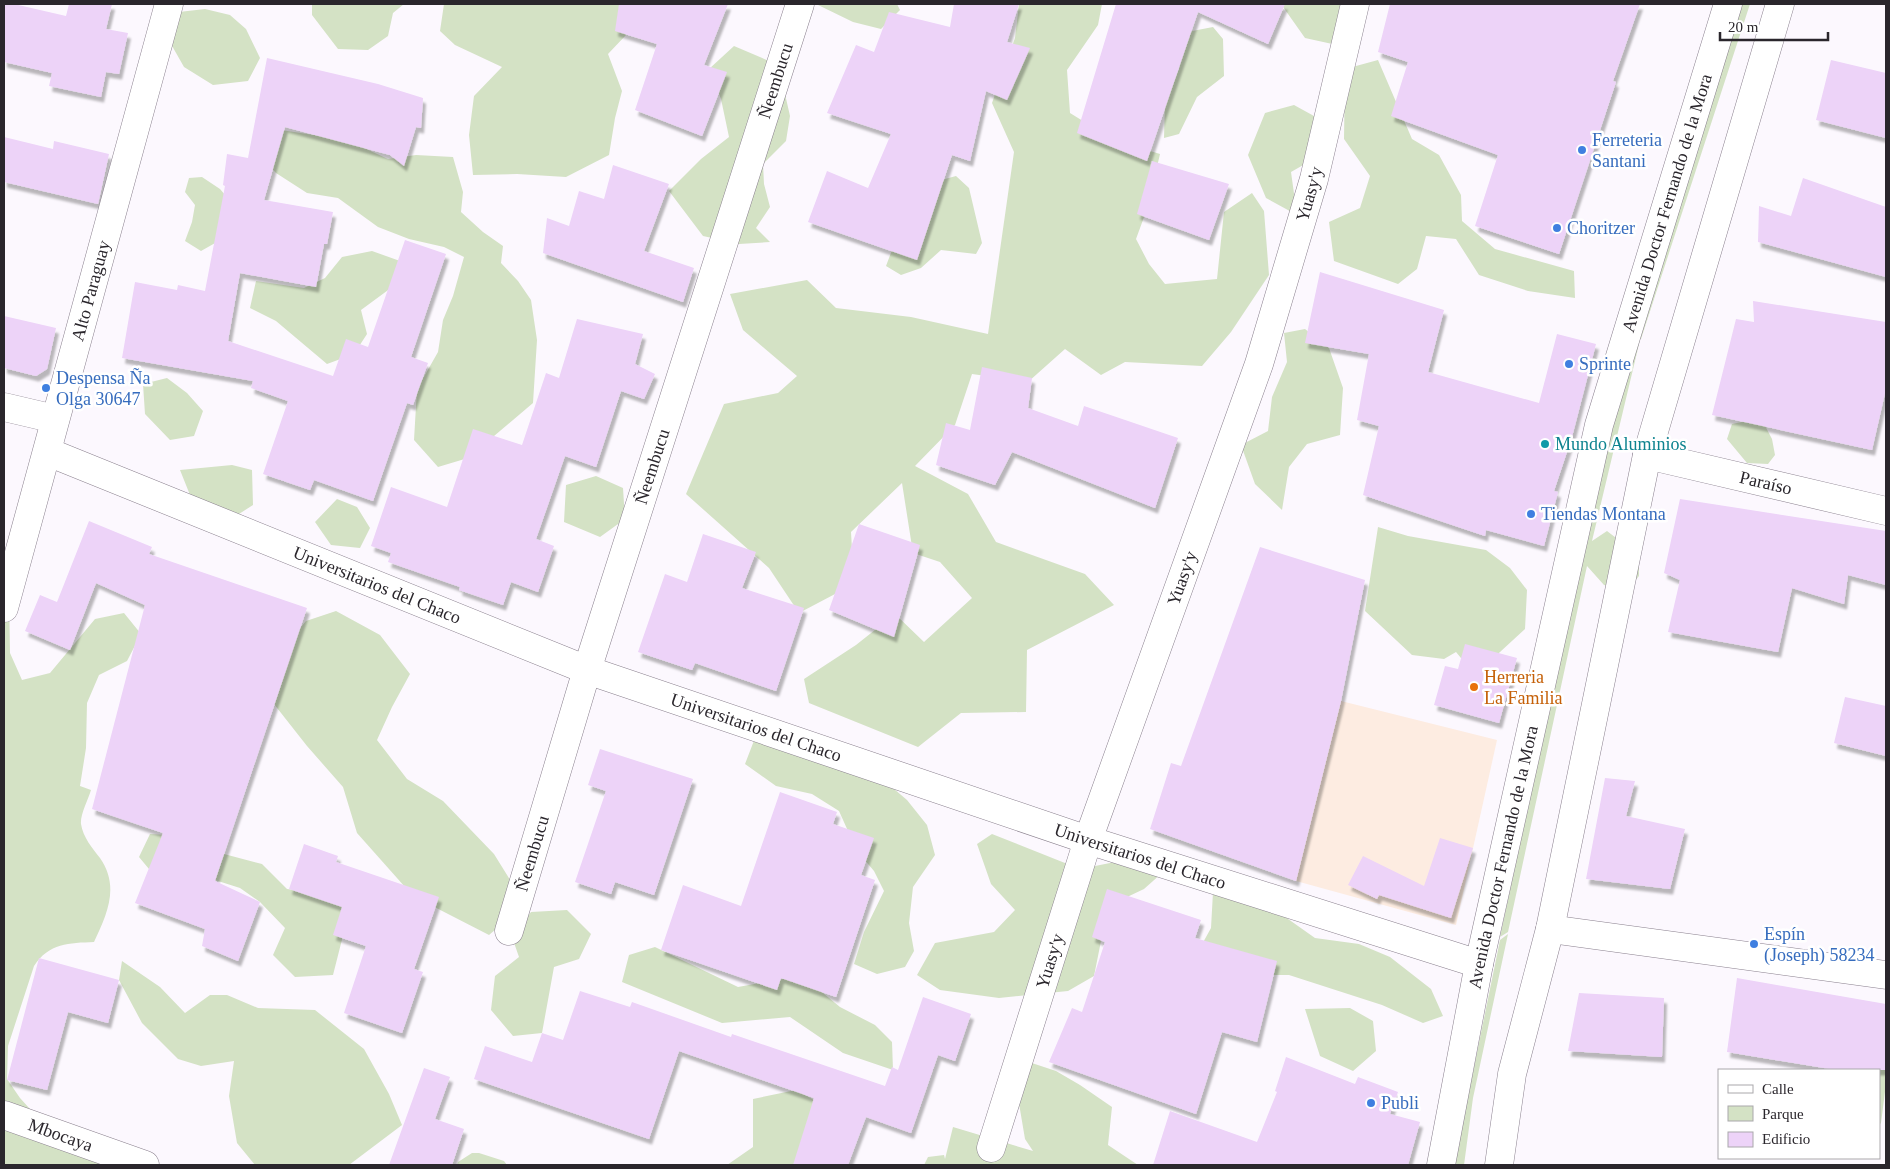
<svg xmlns="http://www.w3.org/2000/svg" width="1890" height="1169" font-family="Georgia,serif">
	<style>
		.commercial { fill: #fdece1 }
		.green { fill: #d4e2c5 }
		.building { fill: #edd3f8; filter: url(#shadow) }
		.lines { fill: none; stroke-linecap: round; stroke-linejoin: round }
		.street-casing { stroke: #8a808e; stroke-width: 29 }
		.highway-casing { stroke: #8a808e; stroke-width: 29 }
		.street { stroke: #fff; stroke-width: 28 }
		.highway { stroke: #fff; stroke-width: 28 }
		.shop-dot { fill: #3f7fe0; stroke: #fff; stroke-width: 2 }
		.culture-dot { fill: #0f9aa8; stroke: #fff; stroke-width: 2 }
		.food-dot { fill: #e8710a; stroke: #fff; stroke-width: 2 }
		.labels { text-anchor: middle; stroke-width: 5; stroke-linejoin: round; paint-order: stroke }
		.street-label { font-size: 18px; fill: #2a262c; stroke: #fff }
		.shop-label { font-size: 18px; fill: #366cbe; stroke: #fff; text-anchor: start }
		.culture-label { font-size: 18px; fill: #0d838f; stroke: #fff; text-anchor: start }
		.food-label { font-size: 18px; fill: #c56008; stroke: #fff; text-anchor: start }
	</style>
	<defs>
		<filter id="shadow"><feDropShadow dx="3" dy="5.5" stdDeviation="1" flood-color="#0004"/></filter>
	</defs>
	<rect width="100%" height="100%" fill="#fcf8fe"/>
	<path class="commercial" d="M1341,701L1497,740L1456,925L1296,881Z"/>
	<path class="green" d="M312,4H404L393,13L388,36L368,50L338,49L312,15Z
		M444,4H624L626,35L608,54L622,91L615,118L609,155L566,177L517,174L473,175L469,135L474,96L502,67L455,45L440,31Z
		M816,4H897L900,10L881,29L853,22Z
		M1019,4H1102L1098,25L1067,70L1070,113L1112,139L1160,154L1147,209L1136,239L1149,264L1165,284L1217,279L1224,212L1252,193L1264,211L1269,275L1231,332L1202,366L1125,362L1101,375L1065,349L1028,382L972,374L955,425L915,466L968,494L996,542L1085,574L1114,605L1027,650L1026,712L961,713L918,747L809,703L804,679L856,645L895,614L924,642L972,598L940,562L913,553L902,483L851,532L854,584L799,613L769,568L686,494L724,404L778,393L797,376L743,330L730,294L807,280L836,308L911,317L988,334L1014,152L992,103L1015,38Z
		M1281,4H1357L1346,47L1305,38Z
		M1737,4H1750L1641,339L1632,337Z
		M205,9L230,15L246,29L260,58L248,81L213,85L184,67L167,37L179,12Z
		M1213,27L1223,39L1224,76L1197,97L1179,134L1164,138L1165,102L1179,69L1182,33Z
		M734,46L769,61L785,94L790,116L786,141L763,164L764,184L770,207L756,228L770,242L739,244L703,236L669,191L701,159L729,137L721,99L709,69Z
		M1378,60L1412,139L1439,155L1461,195L1462,221L1495,249L1574,271L1575,298L1528,291L1479,275L1456,239L1426,236L1417,269L1398,284L1334,261L1329,222L1360,208L1370,176L1344,139L1345,69Z
		M1294,105L1314,116L1326,152L1291,172L1297,215L1266,198L1248,155L1265,113Z
		M281,130L347,140L388,159L416,155L453,157L463,192L461,212L483,232L503,246L501,263L518,281L531,300L537,340L533,403L468,458L438,467L414,440L417,389L438,352L443,320L453,296L464,257L444,247L409,239L378,227L338,198L307,193L276,173L253,148Z
		M956,176L969,188L982,243L976,254L941,250L921,268L901,275L886,266L892,250L931,193L945,179Z
		M202,177L220,189L231,202L224,238L201,251L185,241L192,222L195,205L185,192L189,178Z
		M372,251L400,261L395,285L361,310L367,334L354,354L327,364L276,321L250,308L256,281L304,288L325,278L342,257Z
		M1305,329L1329,348L1343,388L1340,435L1307,444L1289,467L1282,510L1255,484L1241,445L1268,431L1272,397L1287,362L1284,333Z
		M1631,338L1640,340L1592,541L1607,531L1620,541L1639,562V576L1627,590L1604,585L1587,566L1508,932L1500,937L1586,531Z
		M167,378L187,393L203,411L194,436L170,440L145,414L143,384Z
		M1761,418L1772,439L1775,455L1768,464L1747,463L1727,439L1732,424Z
		M232,465L252,470L253,505L228,521L194,505L180,470Z
		M596,476L623,488L625,519L600,537L564,522L566,485Z
		M337,499L357,507L370,528L360,548L331,545L315,522Z
		M1378,527L1408,536L1486,550L1510,568L1527,590L1525,629L1475,675L1456,652L1444,659L1412,655L1365,611Z
		M4,589L9,591L10,653L22,680L50,673L95,619L124,613L141,634L127,661L99,675L87,703L86,748L80,786L91,790C88,800 80,815 81,824C83,837 92,848 100,858C120,887 107,914 94,942C69,943 49,943 34,966L8,1046L7,1079L20,1098L40,1120L142,1165H4Z
		M336,611L380,635L410,674L392,707L377,740L407,779L443,801L494,854L525,904L489,935L413,896L357,833L343,787L307,746L270,699L273,660L306,621Z
		M755,738L874,772L907,800L927,825L935,855L913,887L909,923L914,951L905,967L877,974L854,964L864,932L884,891L874,871L857,851L839,811L812,794L776,786L745,764Z
		M150,834L186,836L224,854L262,864L287,889L326,894L350,908L333,975L295,977L273,955L285,928L260,902L240,888L196,874L154,875L139,857Z
		M992,834L1080,869L1120,861L1162,873L1144,889L1108,906L1094,976L1068,991L999,998L940,990L917,975L935,943L994,932L1015,910L991,884L977,844Z
		M1213,892L1281,914L1315,938L1359,944L1390,957L1431,989L1443,1016L1423,1023L1382,1005L1289,975H1252L1169,1004L1211,928Z
		M567,910L591,934L579,959L554,967L542,1033L513,1036L491,1010L495,976L519,957L512,937L531,912Z
		M1508,934L1473,1098L1464,1165H1454L1500,940Z
		M655,947L738,987L794,977L812,984L840,1007L875,1025L892,1042L893,1070L843,1053L790,1017L722,1023L622,982L629,955Z
		M122,961L160,987L185,1013L210,995H227L258,1008L315,1010L364,1049L389,1094L402,1125L349,1165H255L237,1143L229,1096L234,1061L201,1066L178,1059L142,1023L119,980Z
		M1350,1008L1373,1021L1376,1051L1353,1071L1320,1056L1305,1009Z
		M1886,1025V1084L1881,1123L1879,1125V1070H1874L1873,1055L1881,1026Z
		M1011,1056L1056,1071L1080,1085L1112,1107L1108,1145L1138,1165H924L928,1157L944,1155L945,1159L953,1127L1033,1151L1025,1139Z
		M796,1090L823,1105L805,1165H727L753,1147V1099Z
		M472,1153H479L504,1161L507,1165H457L458,1162Z"/>
	<path class="building" d="M4,4H14L66,16L69,4H112L106,29L128,33L119,74L106,72L101,97L49,86L52,73L4,62Z
		M619,4H728L704,65L727,72L702,136L635,110L657,44L615,31Z
		M954,4H1019L1007,42L1030,48L1007,100L986,91L970,161L952,155L917,260L808,222L827,171L868,188L891,134L827,113L856,45L874,52L889,12L950,27Z
		M1116,4H1285L1268,44L1198,12L1147,161L1077,133Z
		M1390,4H1640L1613,81L1616,82L1559,254L1475,226L1498,155L1391,116L1408,62L1378,52Z
		M267,58L378,84L423,98L421,128L416,127L404,166L390,155L285,127L264,200L333,212L327,244H324L316,287L240,273L228,341L333,376L346,339L368,347L405,240L446,254L411,357L428,363L413,405L407,403L373,501L314,480L310,490L263,474L288,401L251,388L253,381L122,358L135,282L177,290L178,285L205,291L225,186L223,185L227,154L248,158Z
		M1831,60L1886,73V138L1816,120Z
		M4,137L53,149L54,141L109,154L98,204L4,182Z
		M1152,161L1229,184L1209,240L1137,214Z
		M613,165L669,184L644,251L694,268L683,302L543,253L547,218L569,226L579,191L604,199Z
		M1803,178L1886,207V277L1758,242L1759,206L1791,216Z
		M1320,272L1444,310L1428,372L1539,403L1557,334L1596,344L1572,437L1554,491L1558,492L1544,546L1486,530L1485,536L1363,495L1379,426L1357,420L1369,354L1305,343Z
		M1753,301L1886,322V389L1872,450L1712,415L1736,319L1754,322Z
		M4,316L56,328L47,369L36,376L4,368Z
		M577,319L643,334L635,364L655,374L644,399L621,391L596,467L565,456L536,539L554,546L538,592L511,582L503,605L459,590L460,587L388,562L391,553L371,546L391,487L447,507L473,429L522,445L546,373L559,378Z
		M982,367L1032,378L1028,408L1078,426L1084,406L1178,438L1155,508L1012,452L995,485L936,465L946,423L970,430Z
		M1680,499L1886,531V585L1848,575L1844,604L1792,588L1778,652L1668,632L1680,580L1664,573Z
		M89,521L152,547L149,554L307,608L215,881L260,902L238,961L202,946L205,929L135,903L163,833L92,809L145,605L96,583L70,650L25,631L40,595L57,602Z
		M859,524L920,545L894,637L829,610Z
		M703,534L756,552L742,588L804,608L776,691L695,663L692,670L638,652L665,574L687,582Z
		M1260,547L1365,580L1341,701L1296,881L1150,829L1171,763L1181,766Z
		M1465,644L1517,658L1499,723L1434,705L1445,666L1458,669Z
		M1845,697L1886,706V756L1834,743Z
		M600,749L693,779L654,895L615,882L611,894L575,882L606,791L588,785Z
		M1605,778L1635,781L1626,816L1685,829L1670,889L1586,879Z
		M780,792L837,812L833,824L874,838L861,875L875,880L836,997L781,978L777,990L661,950L683,885L741,906Z
		M1440,838L1473,848L1451,918L1379,895L1377,899L1348,885L1363,856L1424,886Z
		M304,844L338,856L336,862L439,897L414,969L423,972L402,1033L344,1013L366,946L333,935L342,907L289,889Z
		M1107,889L1201,920L1195,938L1277,961L1257,1042L1222,1032L1196,1114L1049,1062L1072,1008L1082,1012L1105,942L1092,937Z
		M39,958L119,980L108,1023L68,1012L47,1090L7,1080Z
		M1737,978L1886,1004V1070H1836L1727,1052Z
		M580,991L630,1007L632,1002L731,1037L732,1034L885,1086L892,1067L898,1070L923,997L971,1014L955,1061L938,1055L911,1133L866,1117L848,1165H793L814,1098L679,1051L649,1139L474,1079L485,1046L532,1062L542,1033L563,1040Z
		M1579,993L1664,998L1662,1057L1568,1051Z
		M1286,1057L1355,1084L1358,1077L1398,1092L1390,1114L1420,1122L1408,1165H1153L1170,1111L1257,1142L1277,1092L1275,1091Z
		M424,1068L450,1077L435,1119L464,1129L452,1165H389Z"/>
	<g class="lines">
		<defs>
			<g id="street">
				<path d="M4,407L55,419"/>
				<path id="s1" d="M48,452L587,670L1088,840L1479,964"/>
				<path id="s2" d="M1647,455L1886,511"/>
				<path id="s3" d="M4,608L169,4"/>
				<path d="M1550,929L1886,975"/>
				<path id="s4" d="M509,931L587,670L800,4"/>
				<path id="s5" d="M4,1115L145,1165"/>
				<path id="s6" d="M991,1148L1088,840L1259,364L1314,179L1355,4"/>
			</g>
			<g id="highway">
				<path id="s7" d="M1441,1165L1479,964L1599,425L1728,4"/>
				<path d="M1499,1165L1512,1074L1550,929L1647,455L1780,4"/>
			</g>
		</defs>
		<use href="#street" class="street-casing"/>
		<use href="#highway" class="highway-casing"/>
		<use href="#street" class="street"/>
		<use href="#highway" class="highway"/>
	</g>
	<g class="shop-dot">
		<circle cx="1582" cy="150" r="5"/>
		<circle cx="1557" cy="228" r="5"/>
		<circle cx="1569" cy="364" r="5"/>
		<circle cx="46" cy="388" r="5"/>
		<circle cx="1531" cy="514" r="5"/>
		<circle cx="1754" cy="944" r="5"/>
		<circle cx="1371" cy="1103" r="5"/>
	</g>
	<circle class="culture-dot" cx="1545" cy="444" r="5"/>
	<circle class="food-dot" cx="1474" cy="687" r="5"/>
	<g class="labels">
		<g class="street-label">
			<text dy="6" stroke="none"><textPath href="#s4" startOffset="891">Ñeembucu</textPath></text>
			<text dy="6" stroke="none"><textPath href="#s6" startOffset="1006">Yuasy'y</textPath></text>
			<text dy="6" stroke="none"><textPath href="#s7" startOffset="989">Avenida Doctor Fernando de la Mora</textPath></text>
			<text dy="6" stroke="none"><textPath href="#s3" startOffset="329">Alto Paraguay</textPath></text>
			<text dy="6" stroke="none"><textPath href="#s4" startOffset="486">Ñeembucu</textPath></text>
			<text dy="6" stroke="none"><textPath href="#s2" startOffset="122">Paraíso</textPath></text>
			<text dy="6" stroke="none"><textPath href="#s6" startOffset="601">Yuasy'y</textPath></text>
			<text dy="6" stroke="none"><textPath href="#s1" startOffset="355">Universitarios del Chaco</textPath></text>
			<text dy="6" stroke="none"><textPath href="#s1" startOffset="760">Universitarios del Chaco</textPath></text>
			<text dy="6" stroke="none"><textPath href="#s4" startOffset="81">Ñeembucu</textPath></text>
			<text dy="6" stroke="none"><textPath href="#s1" startOffset="1165">Universitarios del Chaco</textPath></text>
			<text dy="6" stroke="none"><textPath href="#s7" startOffset="314">Avenida Doctor Fernando de la Mora</textPath></text>
			<text dy="6" stroke="none"><textPath href="#s6" startOffset="196">Yuasy'y</textPath></text>
			<text dy="6" stroke="none"><textPath href="#s5" startOffset="60">Mbocaya</textPath></text>
		</g>
		<g class="shop-label">
			<text x="1592" y="146">Ferreteria<tspan x="1592" dy="21">Santani</tspan></text>
			<text x="1567" y="234">Choritzer</text>
			<text x="1579" y="370">Sprinte</text>
			<text x="56" y="384">Despensa Ña<tspan x="56" dy="21">Olga 30647</tspan></text>
			<text x="1541" y="520">Tiendas Montana</text>
			<text x="1764" y="940">Espín<tspan x="1764" dy="21">(Joseph) 58234</tspan></text>
			<text x="1381" y="1109">Publi</text>
		</g>
		<g class="culture-label">
			<text x="1555" y="450">Mundo Aluminios</text>
		</g>
		<g class="food-label">
			<text x="1484" y="683">Herreria<tspan x="1484" dy="21">La Familia</tspan></text>
		</g>
	</g>
	<rect width="1890" height="1169" fill="none" stroke="#2a262c" stroke-width="10"/>
	<rect x="1718" y="1069" width="162" height="90" fill="#ffffff" stroke="#aaa8ab"/>
	<rect x="1728" y="1085" width="25" height="8" fill="#ffffff" stroke="#aaa8ab"/>
	<text x="1762" y="1094" font-size="15" fill="#2a262c">Calle</text>
	<rect x="1728" y="1106" width="25" height="15" fill="#d4e2c5" stroke="#aaa8ab"/>
	<text x="1762" y="1119" font-size="15" fill="#2a262c">Parque</text>
	<rect x="1728" y="1132" width="25" height="15" fill="#edd3f8" stroke="#aaa8ab"/>
	<text x="1762" y="1144" font-size="15" fill="#2a262c">Edificio</text>
	<path d="M1720 32v8h108v-8" fill="none" stroke="#2a262c" stroke-width="2.5"/>
	<text x="1728" y="32" font-size="15" fill="#2a262c" stroke="#ffffff" stroke-width="4" paint-order="stroke">20 m</text>
</svg>
